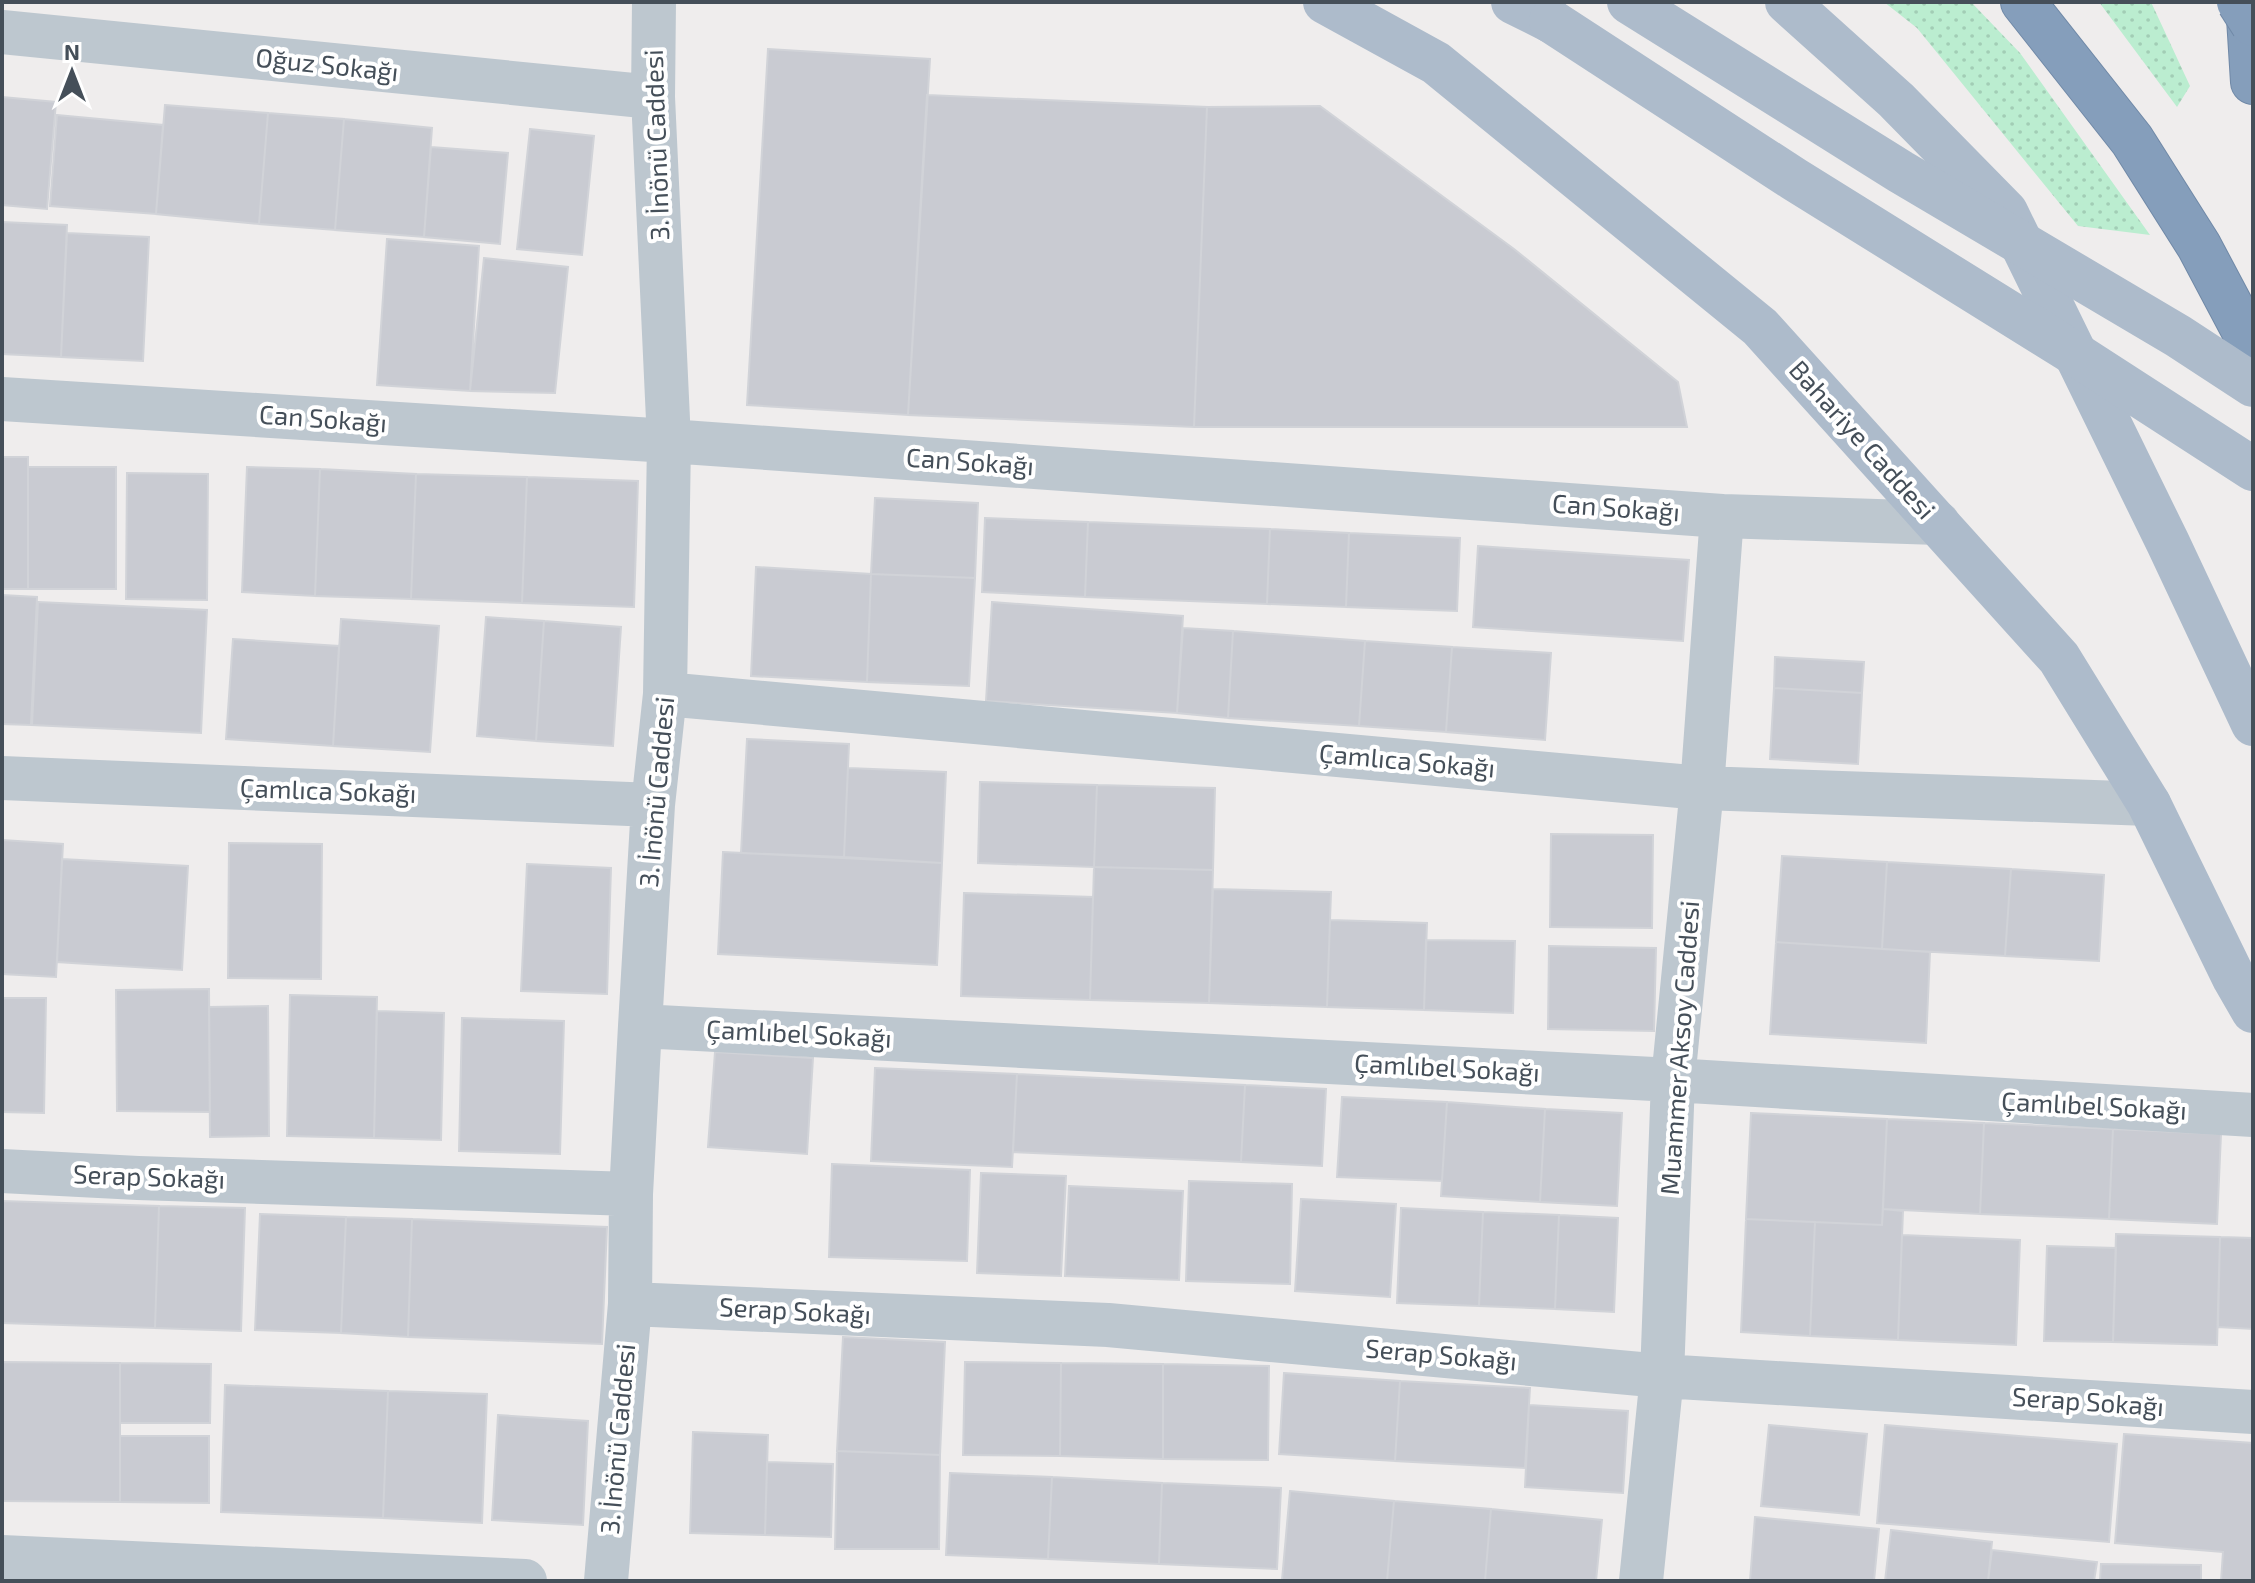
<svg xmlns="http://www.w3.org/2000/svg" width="2255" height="1583" font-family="'Exo 2',sans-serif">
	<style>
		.grass { fill: url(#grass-dots) }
		.building { fill: #c9cbd2; stroke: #d1d3d8; stroke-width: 2 }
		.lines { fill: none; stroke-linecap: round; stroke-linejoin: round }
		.highway-casing { stroke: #7089a7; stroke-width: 46 }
		.street { stroke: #bdc7cf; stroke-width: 44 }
		.primary { stroke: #adbbcb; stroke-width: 44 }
		.highway { stroke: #859ebb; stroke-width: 44 }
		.highway-bridge-casing { stroke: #7089a7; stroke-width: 46; stroke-linecap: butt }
		.primary-bridge { stroke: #adbbcb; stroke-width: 44 }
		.highway-bridge { stroke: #859ebb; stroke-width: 44 }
		.labels { text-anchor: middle; stroke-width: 8; stroke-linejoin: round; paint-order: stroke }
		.street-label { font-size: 26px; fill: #454f59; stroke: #fff }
	</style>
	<defs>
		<pattern id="grass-dots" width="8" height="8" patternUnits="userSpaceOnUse" patternTransform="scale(2)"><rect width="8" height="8" fill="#bbedd0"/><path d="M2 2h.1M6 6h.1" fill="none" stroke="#a2cdb5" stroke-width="1.8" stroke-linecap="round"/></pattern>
	</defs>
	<rect width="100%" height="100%" fill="#efeded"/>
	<path class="grass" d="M1884,2H1971L2020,53L2150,235L2078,226L1917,28Z
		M2099,2H2151L2190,86L2177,107Z"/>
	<path class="building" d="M768,49L930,59L908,415L747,405Z
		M927,95L1207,107L1194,427L908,415Z
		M2,97L56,102L47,209L2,205Z
		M165,105L268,113L259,224L156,214Z
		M1320,106L1514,249L1678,382L1687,427H1194L1207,107Z
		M268,113L344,119L335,230L259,224Z
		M57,115L163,125L156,214L50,206Z
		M344,119L432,128L424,237L335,230Z
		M530,129L594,136L582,255L517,249Z
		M431,147L508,153L500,244L424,237Z
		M2,222L67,225L61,357L2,354Z
		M67,233L149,237L143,361L61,357Z
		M387,239L479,246L470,391L377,385Z
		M484,258L568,267L555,393L470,391Z
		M2,457H28V589H2Z
		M28,467H116V589H28Z
		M247,467L320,469L315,596L242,592Z
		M320,469L416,474L411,599L315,596Z
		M127,473L208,474L207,600L126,599Z
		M416,474L527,477L522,603L411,599Z
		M527,477L638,481L634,607L522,603Z
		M875,498L978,503L975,578L871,574Z
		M985,518L1088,522L1085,597L982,592Z
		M1088,522L1270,529L1267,604L1085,597Z
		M1270,529L1349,533L1346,607L1267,604Z
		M1349,533L1460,538L1457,611L1346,607Z
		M1478,546L1689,560L1683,641L1473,627Z
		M756,567L871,574L867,682L751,676Z
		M871,574L975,578L969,686L867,682Z
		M2,595L37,597L31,725L2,724Z
		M38,602L207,610L201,733L32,725Z
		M992,602L1183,616L1177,713L986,701Z
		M486,617L544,621L536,741L477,736Z
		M341,619L439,626L430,752L333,746Z
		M544,621L621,627L613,746L536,741Z
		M1183,628L1233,631L1228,718L1177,713Z
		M1233,631L1365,641L1359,726L1228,718Z
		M233,639L339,646L333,746L226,739Z
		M1365,641L1452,647L1446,732L1359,726Z
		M1452,647L1551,653L1545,740L1446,732Z
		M1775,657L1864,662L1862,693L1774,688Z
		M1774,688L1862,693L1858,764L1770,759Z
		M747,739L849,744L844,857L741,853Z
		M848,768L946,772L942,863L844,857Z
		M980,782L1097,785L1094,867L978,863Z
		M1097,785L1215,788L1213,870L1094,867Z
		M1551,834L1653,835L1652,928L1550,927Z
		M2,840L63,844L56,977L2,974Z
		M229,843L322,844L321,979L228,978Z
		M723,852L942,863L937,965L718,954Z
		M1782,856L1887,862L1882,949L1776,942Z
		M62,859L188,866L182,970L57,962Z
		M1887,862L2011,869L2005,956L1882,949Z
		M527,864L611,868L607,994L521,991Z
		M1094,867L1213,870L1209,1003L1090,1000Z
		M2011,869L2104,875L2099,961L2005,956Z
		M1213,889L1331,892L1327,1007L1209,1003Z
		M964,893L1093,897L1090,1000L961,996Z
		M1330,920L1427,923L1424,1010L1327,1007Z
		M1426,940L1515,941L1513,1013L1424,1010Z
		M1776,942L1930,952L1926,1043L1770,1034Z
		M1549,946L1656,948L1654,1031L1548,1029Z
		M209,989L210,1112L117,1111L116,990Z
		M290,995L377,997L374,1138L287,1136Z
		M2,998H46L44,1113L2,1112Z
		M268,1006L269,1136L210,1137L209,1007Z
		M377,1011L444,1013L441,1140L374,1138Z
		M462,1018L564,1021L560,1154L459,1151Z
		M715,1052L813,1058L807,1154L708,1147Z
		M875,1068L1017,1074L1012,1167L871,1161Z
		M1017,1074L1245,1085L1241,1162L1013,1152Z
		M1245,1085L1326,1089L1322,1166L1241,1162Z
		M1342,1097L1447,1102L1442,1181L1337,1177Z
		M1447,1102L1545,1109L1540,1202L1441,1196Z
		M1545,1109L1622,1113L1617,1206L1540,1202Z
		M1751,1113L1887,1119L1882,1225L1746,1219Z
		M1887,1119L1984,1123L1980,1214L1883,1209Z
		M1984,1123L2113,1129L2109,1219L1980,1214Z
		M2113,1129L2221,1134L2217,1224L2109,1219Z
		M832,1164L970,1170L967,1261L829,1257Z
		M981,1173L1066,1176L1061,1276L977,1273Z
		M1189,1181L1292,1184L1290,1284L1186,1281Z
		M1069,1186L1183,1191L1179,1280L1065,1276Z
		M1301,1199L1396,1204L1390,1297L1295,1291Z
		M2,1201L159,1206L155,1328L2,1323Z
		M159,1206L245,1208L241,1331L155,1328Z
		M1401,1208L1483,1212L1479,1306L1397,1303Z
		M1883,1209L1903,1211L1898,1340L1810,1336L1815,1222L1882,1225Z
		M1483,1212L1559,1215L1555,1309L1479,1306Z
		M260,1214L346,1217L341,1333L255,1330Z
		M1559,1215L1618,1218L1614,1312L1555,1309Z
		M346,1217L412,1219L408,1337L341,1333Z
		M412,1219L607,1227L602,1344L408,1337Z
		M1746,1219L1815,1222L1810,1336L1741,1332Z
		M2116,1234L2220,1237L2217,1345L2113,1342Z
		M1902,1235L2020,1240L2016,1345L1898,1340Z
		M2220,1237L2253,1238V1329L2218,1327Z
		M2047,1246L2116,1248L2113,1342L2044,1341Z
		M843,1337L945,1342L940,1455L837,1451Z
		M2,1362L120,1363V1502L2,1501Z
		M965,1362L1061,1363L1060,1456L963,1455Z
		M120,1363L211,1364L210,1423H120Z
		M1061,1363L1163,1364V1459L1060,1456Z
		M1163,1364L1269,1366L1268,1460L1163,1459Z
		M1284,1373L1400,1381L1395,1461L1279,1454Z
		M1400,1381L1530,1388L1525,1468L1395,1461Z
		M225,1385L388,1391L383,1518L221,1512Z
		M388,1391L487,1394L482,1523L383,1518Z
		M1529,1405L1628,1411L1623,1493L1525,1487Z
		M498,1415L588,1421L583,1525L492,1520Z
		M1769,1425L1867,1434L1859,1515L1761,1506Z
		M1885,1425L2117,1444L2109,1542L1877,1523Z
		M693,1432L768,1435L765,1535L690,1533Z
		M2124,1434L2253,1443V1581H2221L2223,1552L2115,1543Z
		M120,1436H209V1503L120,1502Z
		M837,1451L940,1455L939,1549H835Z
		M767,1462L833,1464L831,1537L765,1535Z
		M950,1473L1052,1477L1048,1559L946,1555Z
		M1052,1477L1162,1483L1159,1564L1048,1559Z
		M1162,1483L1281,1488L1277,1569L1159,1564Z
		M1290,1491L1394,1501L1387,1581L1282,1580Z
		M1394,1501L1491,1509L1485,1581H1387Z
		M1491,1509L1602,1520L1596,1581H1485Z
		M1755,1517L1879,1529L1874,1581H1750Z
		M1891,1530L1992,1542L1988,1581H1885Z
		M1992,1550L2097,1562L2094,1581H1988Z
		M2101,1564L2201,1565V1581H2100Z"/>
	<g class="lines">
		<defs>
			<path id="highway" d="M2023,2L2132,140L2199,246L2253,348
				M2248,2L2253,82"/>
		</defs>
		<use href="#highway" class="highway-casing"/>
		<path class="street" d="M2,32L653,97
			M2,399L669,441L1722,516L1938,523
			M665,694L1702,788L2149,804
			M2,778L653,805
			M640,1026L1673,1080L2253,1115
			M2,1171L138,1178L631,1194
			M630,1304L1108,1325L1662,1376L2253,1412
			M2,1557L525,1581
			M606,1581L630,1304L631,1194L640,1026L653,805L665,694L669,441L653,97L654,2
			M1641,1581L1662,1376L1673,1080L1702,788L1722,516"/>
		<path class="primary" d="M1325,2L1436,63L1760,327L2059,658L2149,804L2234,978L2253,1011
			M1513,2L1551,21
			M1787,2L1896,100L2006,212L2168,543L2253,724"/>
		<use href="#highway" class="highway"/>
		<defs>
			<path id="highway-bridge" d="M2239,2L2253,24"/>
		</defs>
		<use href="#highway-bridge" class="highway-bridge-casing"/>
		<path class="primary-bridge" d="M1629,2L1901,172L2178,336L2253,385
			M1551,21L1794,179L2069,350L2253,469"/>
		<use href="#highway-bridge" class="highway-bridge"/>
	</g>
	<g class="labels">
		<g class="street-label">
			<text transform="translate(327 65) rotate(6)" y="9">Oğuz Sokağı</text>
			<text transform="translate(657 145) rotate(-92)" y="9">3. İnönü Caddesi</text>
			<text transform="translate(323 419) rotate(4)" y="9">Can Sokağı</text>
			<text transform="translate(1862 440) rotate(48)" y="9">Bahariye Caddesi</text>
			<text transform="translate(970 462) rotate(4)" y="9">Can Sokağı</text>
			<text transform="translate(1616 508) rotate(4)" y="9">Can Sokağı</text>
			<text transform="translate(1407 761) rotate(5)" y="9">Çamlıca Sokağı</text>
			<text transform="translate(328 791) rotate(2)" y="9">Çamlıca Sokağı</text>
			<text transform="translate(657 792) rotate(-85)" y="9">3. İnönü Caddesi</text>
			<text transform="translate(799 1034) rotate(3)" y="9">Çamlıbel Sokağı</text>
			<text transform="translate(1680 1048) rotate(-86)" y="9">Muammer Aksoy Caddesi</text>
			<text transform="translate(1447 1068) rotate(3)" y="9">Çamlıbel Sokağı</text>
			<text transform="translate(2094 1106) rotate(3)" y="9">Çamlıbel Sokağı</text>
			<text transform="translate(149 1177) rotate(2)" y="9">Serap Sokağı</text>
			<text transform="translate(795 1311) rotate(3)" y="9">Serap Sokağı</text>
			<text transform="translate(1441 1355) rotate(5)" y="9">Serap Sokağı</text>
			<text transform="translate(2088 1402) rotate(4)" y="9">Serap Sokağı</text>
			<text transform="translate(618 1439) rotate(-85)" y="9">3. İnönü Caddesi</text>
		</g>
	</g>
	<rect width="2255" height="1583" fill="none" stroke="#454f59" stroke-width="8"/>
	<g transform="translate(72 72)" stroke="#ffffff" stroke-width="6" paint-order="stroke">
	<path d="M0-6L14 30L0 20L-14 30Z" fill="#454f59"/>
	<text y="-12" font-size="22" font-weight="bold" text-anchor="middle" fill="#454f59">N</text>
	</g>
</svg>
